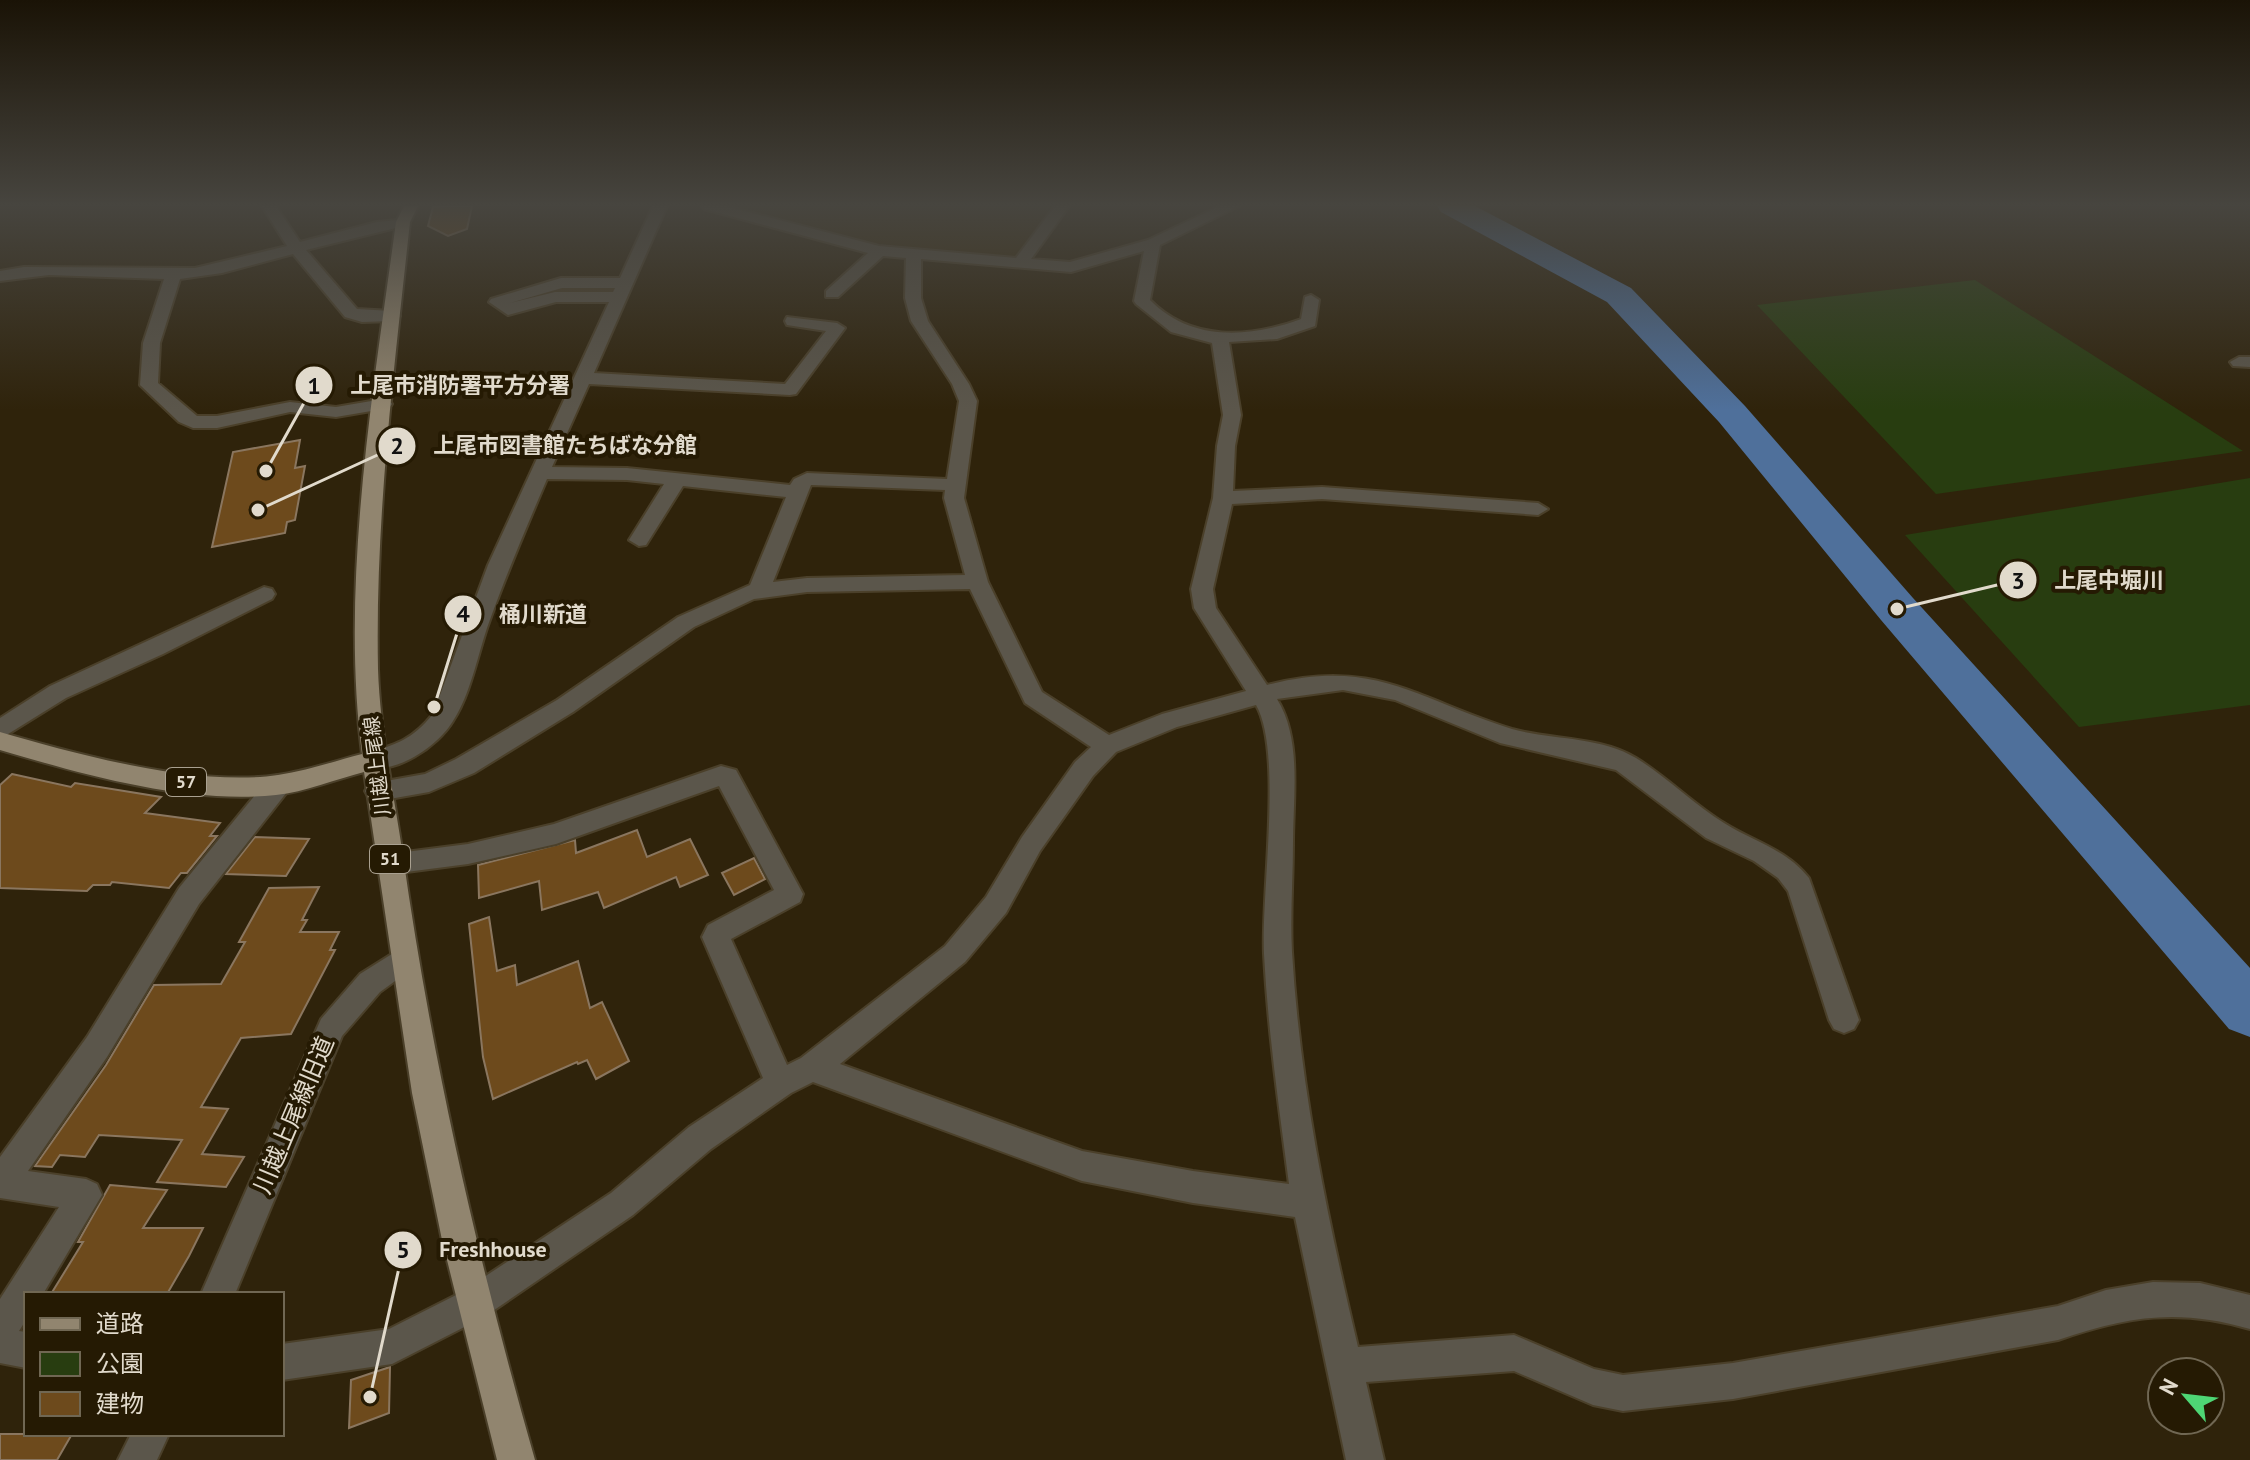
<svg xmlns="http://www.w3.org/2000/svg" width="2250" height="1460" font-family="'PT Sans','Noto Sans JP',sans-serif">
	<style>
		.built { fill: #392a09 }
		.green { fill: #283d10 }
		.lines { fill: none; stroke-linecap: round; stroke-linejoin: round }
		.river { fill: #4f709b; fill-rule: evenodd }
		.building { fill: #6d4a1c; stroke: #8a765f; stroke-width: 2 }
		.minor-casing { stroke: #4b402a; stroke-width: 4 }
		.major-casing { stroke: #4b402a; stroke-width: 4 }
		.minor { fill: #5b564b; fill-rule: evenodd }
		.major { fill: #91856f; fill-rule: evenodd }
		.labels { text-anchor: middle; stroke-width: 8; stroke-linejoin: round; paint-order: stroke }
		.shield { fill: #251a03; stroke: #a9a090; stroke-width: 2 }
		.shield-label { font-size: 18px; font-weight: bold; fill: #e1dacc }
		.street-label { font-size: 20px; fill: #e1dacc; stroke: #251a03 }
		.near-street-label { font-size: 24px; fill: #e1dacc; stroke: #251a03 }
		.leader { fill: none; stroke: #e1dacc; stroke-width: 3 }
		.callout-dot { fill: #e1dacc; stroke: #251a03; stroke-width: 3 }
		.mark-label { font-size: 24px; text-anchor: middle; font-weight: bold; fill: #111 }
		.callout-label { font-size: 22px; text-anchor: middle; font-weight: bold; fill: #e1dacc; stroke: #251a03; stroke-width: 8; stroke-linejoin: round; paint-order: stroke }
	</style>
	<rect width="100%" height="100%" fill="#2f230b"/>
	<path class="built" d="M731,206H1057L1018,259L854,241Z"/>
	<path class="green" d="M1975,280L2243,451L1936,494L1757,305Z
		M2250,478V705L2079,727L1905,535Z"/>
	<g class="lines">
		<path class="river" d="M1437,206H1475L1631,288L1745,406L1913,598L2250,968V1037L2229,1029L1881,620L1719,422L1607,302L1441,212Z"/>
	</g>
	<path class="building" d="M447,206H472L467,229L448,236L428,226L433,207Z
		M300,440L295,468L305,466L295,520L287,522L285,533L212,547L233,452Z
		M12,774L71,787L75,783L161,797L145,813L220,823L210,836H217L187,873H181L169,888L112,882L110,885H93L87,891L0,888V785Z
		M637,830L647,857L690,839L708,875L680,887L676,877L604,908L598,892L542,910L539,881L479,898L478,865L575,840L576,853Z
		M255,837L309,839L286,876L226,874Z
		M754,858L765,879L734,895L722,873Z
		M319,887L302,920H307L300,932H339L330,950H335L291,1034L241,1038L201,1107L228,1109L202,1154L244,1157L226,1187L157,1182L182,1140L99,1135L85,1157L60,1155L52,1167L35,1166L106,1065L154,985L221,984L245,942H239L269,888Z
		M489,917L497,971L515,965L517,985L578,961L590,1008L602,1002L629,1061L596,1079L587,1060L578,1064L577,1062L493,1099L483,1057L469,924Z
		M110,1185L167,1190L143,1228H203L189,1256L167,1294H51L83,1242H78Z
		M390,1367L389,1413L349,1428L351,1380Z
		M0,1434H72L57,1460H0Z"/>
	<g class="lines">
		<defs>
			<path id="minor" d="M262,206H276L300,242L377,222L408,219V225L306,250L357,309L392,311L400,316L392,321L362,322L345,317L293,254L222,273L180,279L160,343L158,383L197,416H217L290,402L336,407L383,399L389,400L392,404L389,408L336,417L290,412L217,428H193L179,422L140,385L143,343L164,279L49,275L0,281V271L24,267L195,268L287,246Z
				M653,206H667L594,373L785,384L826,331L787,325L785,321L787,317L837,323L845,328L796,394L790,395L589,384L552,467L627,468L790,485L794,479L807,473L947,479L959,401L952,384L911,321L905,298L906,258L883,256L838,297H826V291L868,253L704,209L702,206H725L879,246L1016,258L1055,206H1069L1031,259L1070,262L1148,240L1220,206H1239L1160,245L1150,300C1191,342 1250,338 1301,319L1305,297L1311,295L1319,300L1315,326L1277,339L1229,342L1241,415L1235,446L1233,491L1322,487L1538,503L1548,509L1538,515L1322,499L1232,504L1213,589L1216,608L1267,685C1375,657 1416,699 1512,729C1551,740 1600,736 1636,758C1667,777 1693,804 1724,823C1754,842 1786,849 1809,878L1859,1020L1854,1029L1844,1033L1834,1029L1829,1020L1788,891L1778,878L1754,861L1706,838L1616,770L1500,743L1395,700L1343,690L1277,699C1302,739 1293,797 1293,842C1293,879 1290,916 1292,952C1300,1086 1327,1217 1358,1347L1514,1335L1594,1369L1623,1375L1733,1363L2058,1306L2106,1290L2153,1282L2200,1283L2250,1295V1329C2179,1308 2127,1316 2058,1340L1733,1399L1623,1411L1593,1405L1514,1371L1366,1382L1384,1460H1346L1295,1217L1193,1203L1082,1181L813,1082L791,1093L711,1149L633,1215L484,1317L392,1364L282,1380V1344L389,1329L460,1293L611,1193L689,1127L763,1078L702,937L708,925L774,890L719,786L556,844L468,864L391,874L382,871L378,863L382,855L468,844L554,824L721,766L736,770L803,894L800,902L731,939L787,1065L801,1058L945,946L986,897L1022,837L1075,762L1091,747L1025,703L970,589L807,592L754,599L694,627L573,712L474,773L429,792L378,801L369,798L365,791L369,784L425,774L456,759L557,700L678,617L750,585L786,497L683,486L646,545L639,546L629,540L664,484L627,480L547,479C526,528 505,577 487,628C477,658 470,695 453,721C438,746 395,776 365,766L362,760L365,754C397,744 412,740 433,714L488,565L609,302H556L508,315L489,302L491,299L561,278H620ZM1144,251L1134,301L1136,304L1171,332L1212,343L1223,415L1217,446L1213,498L1191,589L1194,608L1246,691L1162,714L1109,735L1042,692L988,582L964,498L977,401L969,384L928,321L921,298V259L1071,272ZM562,288H615L613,292H555L510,303ZM811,485L945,490L944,498L965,575L807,578L773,582ZM1256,705C1283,751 1261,894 1264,954C1268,1031 1279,1107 1289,1184L1193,1171L1082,1151L840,1064L965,962L1006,913L1040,851L1093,776L1116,752L1177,727Z
				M2239,357H2250V367L2233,366L2230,362Z
				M264,587L272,589L275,594L272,599L163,654L66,698L0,739V718L50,686Z
				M278,775L287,778L290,785L287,792L199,904L107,1057L28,1171L86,1179L97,1184L102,1195L43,1294H26V1320L19,1331L26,1332V1368L0,1363V1299L59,1207L0,1198V1157L87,1037L179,888L269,778Z
				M403,947L413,950L417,959L413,968L380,992L342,1036L235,1294H201L321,1019L360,974Z
				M131,1434H169L157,1460H118Z"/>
			<path id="major" d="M404,206H418L410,222C394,370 375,519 378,669C380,732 394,794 403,856C432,1061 478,1261 535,1460H497L442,1240L412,1093L364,772C336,779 305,792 276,795C186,804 85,775 0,750V732C78,755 198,787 278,775C306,771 335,761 362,754C340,584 373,392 396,222Z"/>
		</defs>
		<use href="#minor" class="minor-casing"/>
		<use href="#major" class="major-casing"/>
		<use href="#minor" class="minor"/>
		<use href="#major" class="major"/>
	</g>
	<linearGradient id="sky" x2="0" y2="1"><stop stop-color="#1a1306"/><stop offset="0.5" stop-color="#47453f"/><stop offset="1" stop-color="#47453f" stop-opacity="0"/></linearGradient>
	<rect width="2250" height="410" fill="url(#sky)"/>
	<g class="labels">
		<g class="shield">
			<rect x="166" y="768" width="40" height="28" rx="6"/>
			<rect x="370" y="845" width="40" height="28" rx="6"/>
		</g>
		<g class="shield-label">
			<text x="186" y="788">57</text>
			<text x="390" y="865">51</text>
		</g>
		<g class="street-label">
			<text transform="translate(377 766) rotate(-97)" y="7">川越上尾線</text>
		</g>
		<g class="near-street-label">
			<text transform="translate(294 1115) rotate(-67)" y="8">川越上尾線旧道</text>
		</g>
	</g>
	<path class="leader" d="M266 471L314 385M258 510L397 446M1897 609L2018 580M434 707L463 614M370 1397L403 1250"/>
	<g class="callout-dot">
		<circle cx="266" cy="471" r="8"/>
		<circle cx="258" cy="510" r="8"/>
		<circle cx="1897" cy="609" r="8"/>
		<circle cx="434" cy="707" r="8"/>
		<circle cx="370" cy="1397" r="8"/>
		<circle cx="314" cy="385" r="20"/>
		<circle cx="397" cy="446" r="20"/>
		<circle cx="2018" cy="580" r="20"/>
		<circle cx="463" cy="614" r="20"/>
		<circle cx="403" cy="1250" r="20"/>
	</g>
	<g class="mark-label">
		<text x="314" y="394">1</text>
		<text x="397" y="454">2</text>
		<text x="2018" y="589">3</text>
		<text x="463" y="622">4</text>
		<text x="403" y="1258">5</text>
	</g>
	<g class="callout-label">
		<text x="460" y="393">上尾市消防署平方分署</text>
		<text x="565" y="453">上尾市図書館たちばな分館</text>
		<text x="2109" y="588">上尾中堀川</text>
		<text x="543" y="622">桶川新道</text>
		<text x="493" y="1257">Freshhouse</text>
	</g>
	<rect x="24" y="1292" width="260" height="144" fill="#251a03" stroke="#706753" stroke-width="2"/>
	<rect x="40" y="1318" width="40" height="12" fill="#91856f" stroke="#706753" stroke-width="2"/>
	<text x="96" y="1332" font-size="24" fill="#e1dacc">道路</text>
	<rect x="40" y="1352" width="40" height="24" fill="#283d10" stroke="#706753" stroke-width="2"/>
	<text x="96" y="1372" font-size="24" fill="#e1dacc">公園</text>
	<rect x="40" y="1392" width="40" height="24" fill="#6d4a1c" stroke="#706753" stroke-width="2"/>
	<text x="96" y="1412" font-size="24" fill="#e1dacc">建物</text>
	<g transform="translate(2186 1396) rotate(298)"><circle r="38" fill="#251a03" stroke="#706753" stroke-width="2"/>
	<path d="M0-6L14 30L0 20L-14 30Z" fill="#4ed675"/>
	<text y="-12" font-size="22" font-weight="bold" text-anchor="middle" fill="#e1dacc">N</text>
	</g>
</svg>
